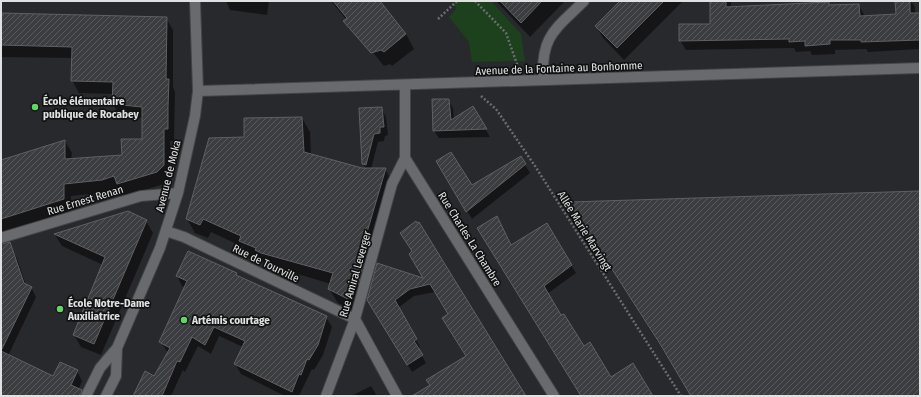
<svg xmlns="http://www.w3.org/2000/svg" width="921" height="397" font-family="'Fira Sans Condensed',sans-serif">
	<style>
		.green { fill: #1c411c }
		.shadow { fill: #0007 }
		.building { fill: url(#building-hatch); stroke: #5f6063 }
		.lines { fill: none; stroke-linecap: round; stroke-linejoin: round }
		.minor-casing { stroke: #434446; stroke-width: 12 }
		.path { stroke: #6c6d70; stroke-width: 2.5; stroke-dasharray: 2 2; stroke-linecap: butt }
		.minor { stroke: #696a6e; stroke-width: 10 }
		.poi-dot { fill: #65d467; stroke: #121213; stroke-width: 1.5 }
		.labels { text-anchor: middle; stroke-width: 3.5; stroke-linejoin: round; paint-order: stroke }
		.street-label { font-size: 11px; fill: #e0e1e3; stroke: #121213 }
		.poi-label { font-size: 11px; font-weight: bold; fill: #e0e1e3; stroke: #121213; text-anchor: start }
	</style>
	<defs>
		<pattern id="building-hatch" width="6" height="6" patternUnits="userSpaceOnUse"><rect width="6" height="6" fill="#3c3d40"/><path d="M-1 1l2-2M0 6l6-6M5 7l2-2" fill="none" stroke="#58595b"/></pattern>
	</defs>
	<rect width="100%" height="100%" fill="#28292c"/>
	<path class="green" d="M453,1H491L521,34L525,61L472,62L469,42L449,17L456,9Z"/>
	<path class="shadow" d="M226,1H269L267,15L230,10Z
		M331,1H378L406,34L414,49L392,66L390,64L384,66Z
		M496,1H565L530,37Z
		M621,1H683L624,60L603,38L596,26Z
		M711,1H731V7L828,3L830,6L859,5L865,17L897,15L896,1H911L915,7V14H920V49L868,52L866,49L835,50V54L812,55L810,51L796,52L794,48L686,50L680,40L711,25Z
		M1,17L166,18L173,30V87L175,92L174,141H170V177L164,184L125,196L120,188L110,192L71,196L70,212L1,234V161L65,141L72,153L71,160L123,156L143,140V118L120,116L113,104V94L79,93L72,80L73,58L1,57Z
		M448,100L453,108L454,120L473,108L490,137L439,138L434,131Z
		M381,108L386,117L388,135L385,136L384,141L378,142L371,169H385L393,183L356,312L338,303L329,289L331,284L264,264L262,260L248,255L243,247L211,232L208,238L195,233L187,219L245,138L302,118L310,132L311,155L366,169L363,164Z
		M521,158L530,173L472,219L437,162L472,186Z
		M920,192V396H704L690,393L570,203Z
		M128,212L146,221L153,233L101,355L81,347L74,335L103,265L62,246L55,235Z
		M547,225L576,273L547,294L561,316L583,348L611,378L652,396H581L511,246Z
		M11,249L17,258L26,285L31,287L36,297L8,356L54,377L77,371L82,381L77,393L79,396H1V252Z
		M188,252L237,274L239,278L326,317L332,327L323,355L314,370L312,369L299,396H285L241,374L235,364L243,347L219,336L211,354L198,346L185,372L183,370L171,396H134L154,377L168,353L161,342L185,287L182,286L177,276Z
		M410,254L526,396H427L430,385L427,380L467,357L449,314L435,292L414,296L398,308L420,347L418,349L426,363L412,372L373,308L425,280Z
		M371,386L377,396L353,395Z"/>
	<path class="building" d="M333,1H380L406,34L384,52L381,50L371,53L343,21L347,18Z
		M500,1H542L521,23Z
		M620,1H664L617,48L595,26Z
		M710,1H726V7L829,2V5L859,4L860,16L896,14L895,1H910V13H920V40L861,42V40H830V44L805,46V41L789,42V39L679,41V24H710Z
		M1,13L167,17L166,79H169L168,107V129H164V165L157,172L117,184L114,176L102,180L64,184V199L1,219V160L65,140V159L122,155L121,139H142V107L112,104L113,82L71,81L72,47L1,45Z
		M432,99H449L451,120L473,106L487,129L433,131Z
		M382,107L384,127H380V133L374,134L366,165L362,164L359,108Z
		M302,117L304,152L362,168H386L357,266L364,261L358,285L354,278L348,299L328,289L333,273L261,253L255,250L256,248L239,241L241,236L203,219L200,225L186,219L209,138L244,137V118Z
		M451,152L472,185L521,156L526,164L466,212L436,161Z
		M920,191V396H691L660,344L569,202Z
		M128,211L147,220L94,344L73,335L105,257L54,234Z
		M497,216L511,245L547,223L572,265L544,286L561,315L564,314L584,346L590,342L611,377L633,363L653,396H581L477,228Z
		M416,221L417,223L419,222L526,396H412L430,385L426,380L466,356L442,318L448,314L430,284L410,289L395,300L417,339L414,341L423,355L407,365L367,300L377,263L423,278L409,254L412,251L400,233Z
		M10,242L24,283L32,287L1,351V244Z
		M188,251L237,273L236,275L327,316L318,345L309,360L307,359L301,375L299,374L292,392L234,364L245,341L214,327L205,345L192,337L180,362L177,361L162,396H133L145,371L154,376L170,348L159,342L187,281L176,276Z
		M1,351L53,376L60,362L78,370L71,385L82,390L80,396H1Z"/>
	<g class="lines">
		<defs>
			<path id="minor" d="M543,80C541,35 555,30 584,1
				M405,85V158L554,396
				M198,91L920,68
				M166,231L184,237L355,319
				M1,238L141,196L178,193
				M355,319L397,396
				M86,396L100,368L117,348L160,248L178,193L195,116L198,91L195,1
				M106,396L116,376L117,348
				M326,396L355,319L392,184L405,158"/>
		</defs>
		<use href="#minor" class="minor-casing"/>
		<path class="path" d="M475,1L506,33L518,67
			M438,19L457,1
			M481,96L496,109L535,166L681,396"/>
		<use href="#minor" class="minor"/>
	</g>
	<g class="poi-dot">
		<circle cx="35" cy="107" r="4"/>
		<circle cx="60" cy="309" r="4"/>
		<circle cx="184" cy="320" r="4"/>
	</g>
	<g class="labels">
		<g class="street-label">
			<text transform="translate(559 68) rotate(-2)" y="4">Avenue de la Fontaine au Bonhomme</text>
			<text transform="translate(168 176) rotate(-76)" y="4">Avenue de Moka</text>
			<text transform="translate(85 200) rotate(-17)" y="4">Rue Ernest Renan</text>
			<text transform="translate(585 231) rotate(58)" y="4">Allée Marie Marvingt</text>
			<text transform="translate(470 239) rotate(58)" y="4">Rue Charles La Chambre</text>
			<text transform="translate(266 263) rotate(26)" y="4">Rue de Tourville</text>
			<text transform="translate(355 274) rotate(-74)" y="4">Rue Amiral Leverger</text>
		</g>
		<g class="poi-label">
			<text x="43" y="105">École élémentaire<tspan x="43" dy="13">publique de Rocabey</tspan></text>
			<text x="68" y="307">École Notre-Dame<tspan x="68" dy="13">Auxiliatrice</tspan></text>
			<text x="192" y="324">Artémis courtage</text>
		</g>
	</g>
	<rect width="921" height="397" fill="none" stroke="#e0e1e3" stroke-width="4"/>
</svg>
